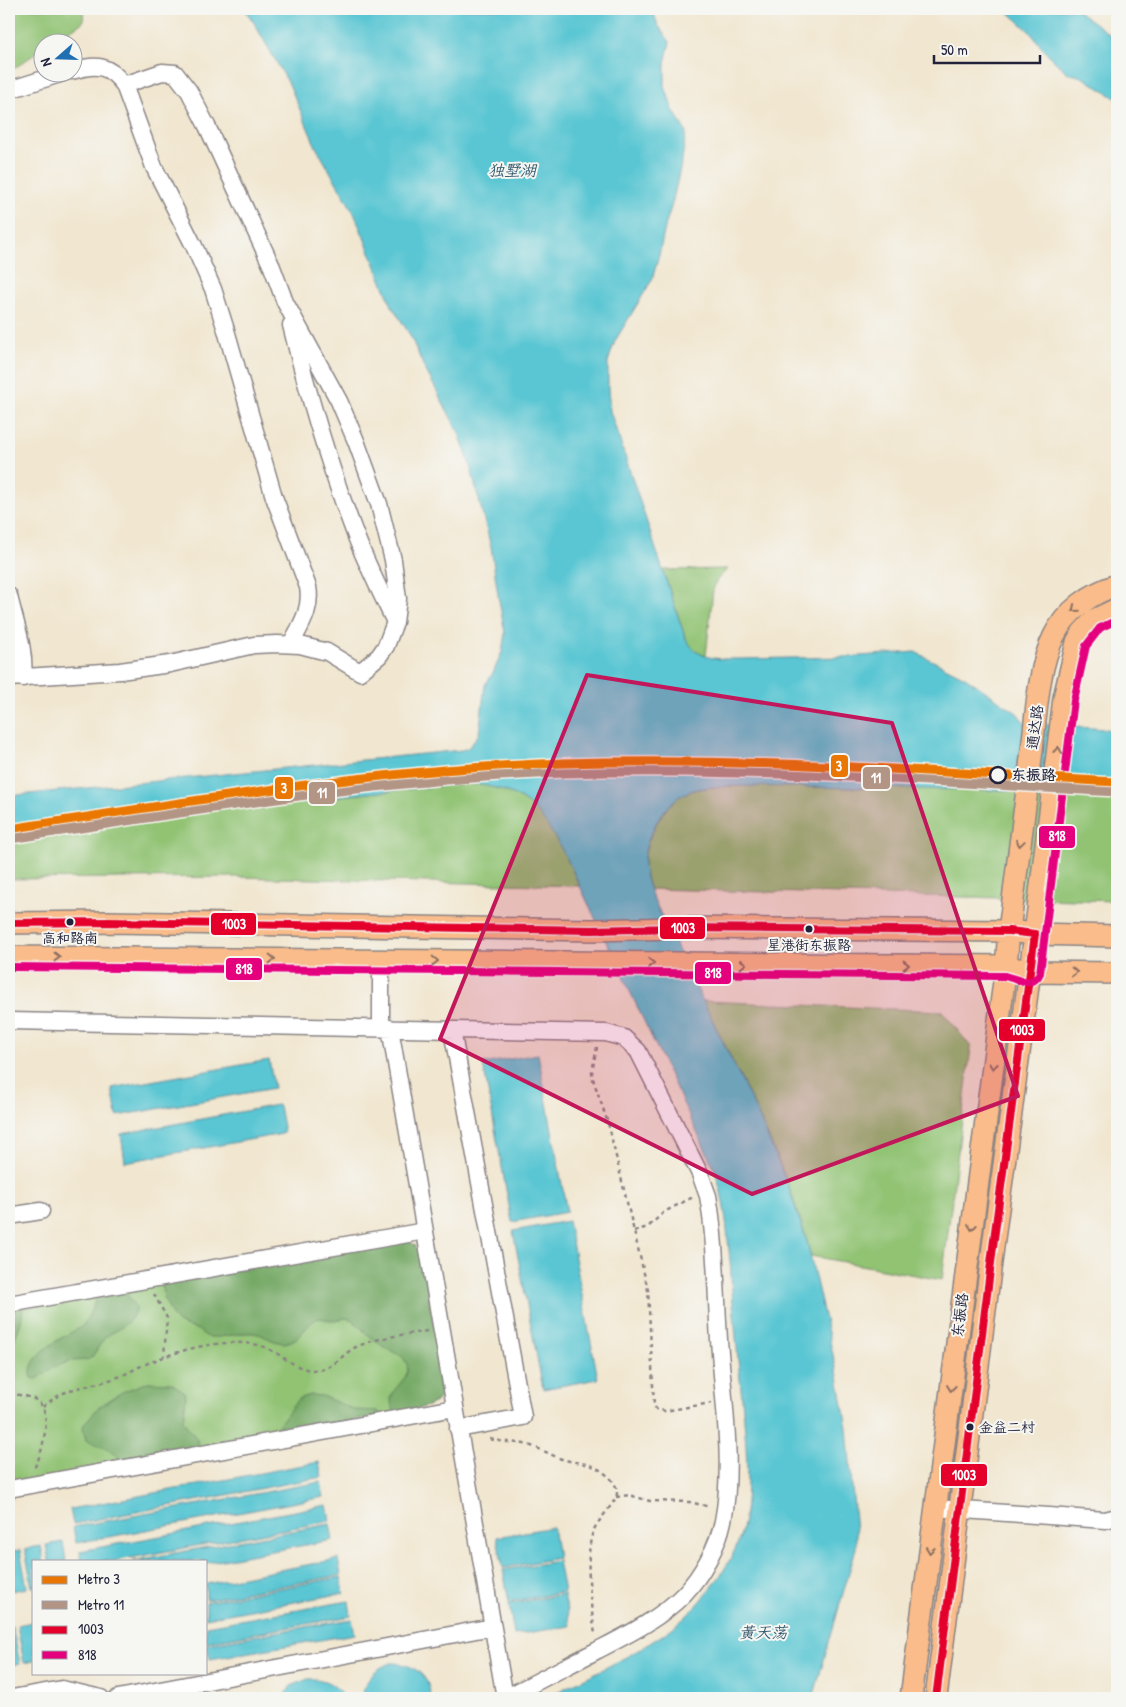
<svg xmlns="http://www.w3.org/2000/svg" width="1126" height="1707" font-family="'Patrick Hand','LXGW WenKai TC',sans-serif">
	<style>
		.green { fill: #91c373; stroke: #5a7257 }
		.forest { fill: #74a965; stroke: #4b6650 }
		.water { fill: #5ac6d3; stroke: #3e7487 }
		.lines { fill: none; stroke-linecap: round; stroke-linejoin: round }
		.minor-casing { stroke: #8a8485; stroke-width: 19 }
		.major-casing { stroke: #8a8485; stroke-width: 24 }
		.path { stroke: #8a8485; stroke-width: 2.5; stroke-dasharray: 4 4; stroke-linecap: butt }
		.minor { stroke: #fff; stroke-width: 16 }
		.major { stroke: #f9bc8a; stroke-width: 21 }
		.bus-1-casing { stroke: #f6f6f2; stroke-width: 11 }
		.bus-2-casing { stroke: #f6f6f2; stroke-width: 11 }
		.bus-1 { stroke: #e4002b; stroke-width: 8 }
		.bus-2 { stroke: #e5007d; stroke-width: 8 }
		.metro-1-casing { stroke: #f6f6f2; stroke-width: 12 }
		.metro-2-casing { stroke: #f6f6f2; stroke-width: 12 }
		.metro-1 { stroke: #ea7703; stroke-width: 9 }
		.metro-2 { stroke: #b39586; stroke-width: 9 }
		.oneway { stroke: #8e6f62 }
		.marked { fill: #c2185b; fill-opacity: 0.2; stroke: #c2185b; stroke-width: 4; stroke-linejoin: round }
		.stop-dot { fill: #f6f6f2; stroke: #22223b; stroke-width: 2.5 }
		.bus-dot { fill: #22223b; stroke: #f6f6f2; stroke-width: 2 }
		.labels { text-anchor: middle; stroke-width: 4; stroke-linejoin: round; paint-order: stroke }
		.bus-label { font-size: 14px; fill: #22223b; stroke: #f6f6f2 }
		.street-label { font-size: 15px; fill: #22223b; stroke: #f6f6f2 }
		.stop-label { font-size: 15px; font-weight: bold; fill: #22223b; stroke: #f6f6f2; text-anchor: start }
		.water-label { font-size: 16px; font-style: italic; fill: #365b70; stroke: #f6f6f2 }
		.line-badge { stroke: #f6f6f2; stroke-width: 2 }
		.badge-label { font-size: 14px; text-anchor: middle; font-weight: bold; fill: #fff }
	</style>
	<rect width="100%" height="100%" fill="#f6f6f2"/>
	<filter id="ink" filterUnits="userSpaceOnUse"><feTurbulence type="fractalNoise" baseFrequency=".02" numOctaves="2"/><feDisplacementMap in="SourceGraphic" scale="10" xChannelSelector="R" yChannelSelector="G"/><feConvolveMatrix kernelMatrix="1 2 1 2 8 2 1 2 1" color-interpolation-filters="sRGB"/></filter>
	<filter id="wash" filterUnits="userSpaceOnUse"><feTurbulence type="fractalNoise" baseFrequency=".0096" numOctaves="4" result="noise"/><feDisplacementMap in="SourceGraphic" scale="20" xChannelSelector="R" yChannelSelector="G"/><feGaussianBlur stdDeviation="1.12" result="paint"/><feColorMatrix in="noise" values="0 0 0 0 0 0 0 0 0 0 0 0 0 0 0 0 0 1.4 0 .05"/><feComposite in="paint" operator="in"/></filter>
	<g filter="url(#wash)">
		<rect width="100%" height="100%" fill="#f1e6cf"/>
		<path class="green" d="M9,9H84L83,22L53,42H42V49L9,72Z
			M728,569L717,580L713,590L706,656C695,653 690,647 685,637L663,570Z
			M468,783C540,791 552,827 580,886L236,877L9,879V829Z
			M737,786L1117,792V901L649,889C647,881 644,872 644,863C644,841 663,805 683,794C700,786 719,787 737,786Z
			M703,1001L942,1011L971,1047L942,1280L811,1256C788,1167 743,1084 703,1001Z
			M412,1243L416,1246L441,1396L436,1402L428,1406L9,1485V1310Z"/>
		<path class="forest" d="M402,1240L412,1243L421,1252L445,1389C435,1410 415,1409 395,1412C393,1409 391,1405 391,1401C390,1386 414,1379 406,1362C402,1355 398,1354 391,1351C376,1344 363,1329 351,1319L345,1318L335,1321L318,1318C306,1324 302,1338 289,1342C276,1346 265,1334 253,1333C239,1332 225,1338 211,1337C205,1337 202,1333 198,1330C192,1327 185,1327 180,1324C170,1318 162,1294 161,1283Z
			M121,1291L126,1293L136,1308L132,1318L119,1329L105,1337L92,1357L87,1360L70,1361L55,1367L37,1379L32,1378C25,1360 53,1342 67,1335C71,1332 77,1330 81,1327C89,1320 93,1305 97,1295Z
			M23,1307C23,1319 17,1338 9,1347V1310Z
			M148,1382L171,1383L185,1392L186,1398L183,1421L197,1439L199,1449L122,1464C116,1447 99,1447 86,1440L83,1429L84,1424L99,1407L122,1392Z
			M311,1395L322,1396L355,1410L378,1411L381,1415L270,1436L296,1402L300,1398Z"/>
		<path class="water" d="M244,9H652L658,25L670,42L665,63V86L672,108L686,132L682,160L672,204L666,223L659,255L652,280L615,341L608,362V389L610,411L685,637C697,660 715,659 738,659L847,657L915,652L965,677L1017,713L1025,723L1117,730V792L737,786C719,787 700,786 684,794C663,804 644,840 644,862C644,874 648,885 652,896L758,1114L788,1186L807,1242L838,1376L847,1428L856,1532V1548L813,1698H545C586,1677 634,1656 671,1629C698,1609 727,1572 739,1540C756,1489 741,1401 737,1348C734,1319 732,1290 730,1261C727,1229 725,1199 714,1168L567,859C540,810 528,790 468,783L9,829V796L462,750L468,748L479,734L485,685L494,671L502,652L505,633L498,595L491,547L470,465L459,433L423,365L410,335L392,306L354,213L316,147L289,84L253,21Z
			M1005,9H1076L1117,40V99L1082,77L1068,73L1051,58L1029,31Z
			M538,1054L567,1212L512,1222L483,1064Z
			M269,1060L274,1088L117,1116L112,1088Z
			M277,1105L279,1106L284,1132L282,1134L125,1162L121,1134Z
			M568,1221L598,1379L543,1389L513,1231Z
			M319,1462L322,1477L73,1524L70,1509Z
			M321,1482L324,1497L76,1543L73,1527Z
			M327,1505L330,1521L114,1561H82L80,1551Z
			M330,1524L333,1540L206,1563V1561H133Z
			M553,1527L558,1558L503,1568L497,1537Z
			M63,1542L66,1561H49L46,1545Z
			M41,1546L44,1561H34V1587H32L25,1549Z
			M20,1550L27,1588L11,1591L9,1579V1552Z
			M338,1559L341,1575L206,1600V1584Z
			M558,1561L564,1592L509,1602L503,1570Z
			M341,1577L344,1593L206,1618V1602Z
			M564,1594L570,1626L514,1635L509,1604Z
			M349,1601L351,1616L207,1642L206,1626Z
			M352,1619L355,1634L210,1659L207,1644Z
			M33,1622L34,1661L24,1663L17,1625Z
			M9,1626H12L20,1664L9,1666Z
			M391,1663C412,1663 431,1675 430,1698H363C363,1680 374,1669 391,1663Z
			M308,1679C324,1678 336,1684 344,1698H282L291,1686Z"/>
	</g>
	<g filter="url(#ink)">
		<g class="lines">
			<defs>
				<path id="minor" d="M72,71C97,63 109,65 124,85L154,167L194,246L213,289L226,330L274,497L308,587C312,609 301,625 291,644
					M9,90L66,72
					M291,325C309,398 330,469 357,539C368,567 382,595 395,622
					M9,596C15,623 26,650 23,678
					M9,678L120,671L170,664L254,645L277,644L300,645L327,652L360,672L379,656L386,646L395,622L398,599L393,560L379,504L356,441L339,401L285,302L272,267L207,126L189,91L175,73L162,72L124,85
					M381,960V1028
					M9,1021L606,1033L624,1038L638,1051L700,1174L708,1196C716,1241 716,1293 719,1340C723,1396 734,1466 723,1521C718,1546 702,1575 684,1594C660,1619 627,1635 596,1651C565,1667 535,1683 505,1698
					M390,1028L505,1698
					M452,1030L523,1417L458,1429
					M9,1216L41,1211
					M9,1304L425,1231
					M9,1489L455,1408
					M935,1508L1105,1520L1117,1517
					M12,1698L62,1689L101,1698
					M118,1698L492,1627"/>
				<path id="major" d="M9,923L109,922L592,930L677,928L1009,931L1035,934L1117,936
					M9,957L1006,966L1030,972L1117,973
					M911,1698L1006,966L1009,931C1016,874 1024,816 1031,758C1036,722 1037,669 1054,636C1066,611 1091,593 1117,585
					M936,1698L994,1239L1035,934L1064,698L1077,642L1083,632L1094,620L1117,609"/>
			</defs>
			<use href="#minor" class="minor-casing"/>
			<use href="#major" class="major-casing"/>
			<path class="path" d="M597,1047L592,1072L593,1079L608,1123L648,1290L654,1405L656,1409L665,1411L711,1403
				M634,1231L648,1227L664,1212L693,1197
				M154,1294L167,1318L164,1356
				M9,1394C37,1396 49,1402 45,1432C43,1445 40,1459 33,1470
				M43,1407C69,1384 85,1389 115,1378C126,1375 135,1368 146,1364C179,1350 217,1339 253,1344C280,1348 292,1372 318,1370C334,1369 343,1353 356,1347C378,1337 403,1335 427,1331
				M490,1439C501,1442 513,1442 524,1444C537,1447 547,1453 559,1458C569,1462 580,1462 589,1465C600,1468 618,1481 617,1493C617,1502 597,1520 593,1532C584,1556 591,1608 595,1634
				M616,1497L629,1495L650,1501L690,1502L710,1507"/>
			<use href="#minor" class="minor"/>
			<use href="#major" class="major"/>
			<defs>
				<path id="bus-1" d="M9,923L109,922L592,930L677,928L1009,931L1035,934L994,1239L936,1698"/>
				<path id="bus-2" d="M9,967L1005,976C1016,979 1034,988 1040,973L1074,700L1086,646L1100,628L1117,620"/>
			</defs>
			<use href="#bus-1" class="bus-1-casing"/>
			<use href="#bus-2" class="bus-2-casing"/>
			<use href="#bus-1" class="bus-1"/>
			<use href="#bus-2" class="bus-2"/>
			<defs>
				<path id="metro-1" d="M9,829C193,801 377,769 564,763C748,757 933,772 1117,782"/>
				<path id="metro-2" d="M10,839C194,811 378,779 564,773C748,767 933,782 1116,792"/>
			</defs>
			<use href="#metro-1" class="metro-1-casing"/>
			<use href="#metro-2" class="metro-2-casing"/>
			<use href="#metro-1" class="metro-1"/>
			<use href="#metro-2" class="metro-2"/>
		</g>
		<defs><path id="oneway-chevron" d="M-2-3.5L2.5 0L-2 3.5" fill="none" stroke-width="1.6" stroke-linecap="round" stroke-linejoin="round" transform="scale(1.25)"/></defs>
		<g class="oneway">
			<use href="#oneway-chevron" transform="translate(1075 609) rotate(140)"/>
			<use href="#oneway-chevron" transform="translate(1058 750) rotate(-83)"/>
			<use href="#oneway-chevron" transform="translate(1020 843) rotate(98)"/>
			<use href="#oneway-chevron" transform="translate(57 957)"/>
			<use href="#oneway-chevron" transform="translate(272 959) rotate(1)"/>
			<use href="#oneway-chevron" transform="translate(435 961) rotate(1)"/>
			<use href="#oneway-chevron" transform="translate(651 963)"/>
			<use href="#oneway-chevron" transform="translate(743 964)"/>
			<use href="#oneway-chevron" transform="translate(906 965)"/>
			<use href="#oneway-chevron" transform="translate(1074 972) rotate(1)"/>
			<use href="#oneway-chevron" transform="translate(993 1066) rotate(97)"/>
			<use href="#oneway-chevron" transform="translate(972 1227) rotate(97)"/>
			<use href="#oneway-chevron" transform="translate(951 1388) rotate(97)"/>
			<use href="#oneway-chevron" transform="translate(930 1550) rotate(97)"/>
		</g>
	</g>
	<path class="marked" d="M587,675L892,723L1018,1096L752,1194L440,1039Z"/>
	<circle class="stop-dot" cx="998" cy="775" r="8"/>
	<g class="bus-dot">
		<circle cx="70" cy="922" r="4.5"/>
		<circle cx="809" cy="929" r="4.5"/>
		<circle cx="970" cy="1427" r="4.5"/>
	</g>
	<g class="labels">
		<g class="bus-label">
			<text x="70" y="943">高和路南</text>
			<text x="809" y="950">星港街东振路</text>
			<text x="979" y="1432" text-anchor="start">金益二村</text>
		</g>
		<g class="street-label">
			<text transform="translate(1035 727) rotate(-83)" y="5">通达路</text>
			<text transform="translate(960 1315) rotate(-83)" y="5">东振路</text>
		</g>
		<g class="stop-label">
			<text x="1011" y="780">东振路</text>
		</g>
		<g class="water-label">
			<text x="512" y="176">独墅湖</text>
			<text x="763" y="1638">黄天荡</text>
		</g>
	</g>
	<g class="line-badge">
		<rect x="830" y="754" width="19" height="24" rx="5" fill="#ea7703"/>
		<rect x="862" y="766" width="29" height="24" rx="5" fill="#b39586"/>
		<rect x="274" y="776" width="20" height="24" rx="5" fill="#ea7703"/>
		<rect x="308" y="781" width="28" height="24" rx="5" fill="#b39586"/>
		<rect x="1038" y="825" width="38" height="24" rx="5" fill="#e5007d"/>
		<rect x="210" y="912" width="47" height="24" rx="5" fill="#e4002b"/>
		<rect x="659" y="916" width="47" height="24" rx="5" fill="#e4002b"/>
		<rect x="225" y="957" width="38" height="24" rx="5" fill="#e5007d"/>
		<rect x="694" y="961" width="38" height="24" rx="5" fill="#e5007d"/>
		<rect x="998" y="1018" width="48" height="24" rx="5" fill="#e4002b"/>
		<rect x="940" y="1463" width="48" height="24" rx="5" fill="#e4002b"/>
	</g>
	<g class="badge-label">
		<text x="839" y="771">3</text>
		<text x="876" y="783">11</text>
		<text x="284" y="793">3</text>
		<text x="322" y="798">11</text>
		<text x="1057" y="841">818</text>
		<text x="234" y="929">1003</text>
		<text x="683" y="933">1003</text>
		<text x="244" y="974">818</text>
		<text x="713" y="978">818</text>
		<text x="1022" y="1035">1003</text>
		<text x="964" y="1480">1003</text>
	</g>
	<rect width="1126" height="1707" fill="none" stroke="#f6f6f2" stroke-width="30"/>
	<rect x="32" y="1560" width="175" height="115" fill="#f6f6f2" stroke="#a1a1a9"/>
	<rect x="42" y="1576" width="25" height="8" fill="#ea7703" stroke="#a1a1a9"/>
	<text x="78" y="1584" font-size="15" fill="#22223b">Metro 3</text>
	<rect x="42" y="1601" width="25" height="8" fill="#b39586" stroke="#a1a1a9"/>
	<text x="78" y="1610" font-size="15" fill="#22223b">Metro 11</text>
	<rect x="42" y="1626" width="25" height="8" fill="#e4002b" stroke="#a1a1a9"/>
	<text x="78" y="1634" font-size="15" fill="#22223b">1003</text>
	<rect x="42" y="1651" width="25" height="8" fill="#e5007d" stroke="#a1a1a9"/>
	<text x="78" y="1660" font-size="15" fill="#22223b">818</text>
	<g transform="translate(58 58) rotate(250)"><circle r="24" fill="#f6f6f2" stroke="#a1a1a9"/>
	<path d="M0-4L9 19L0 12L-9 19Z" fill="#1f6fb2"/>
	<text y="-8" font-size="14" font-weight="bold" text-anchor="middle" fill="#22223b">N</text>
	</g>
	<path d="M934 55v8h106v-8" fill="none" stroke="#22223b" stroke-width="2.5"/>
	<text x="941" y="55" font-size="15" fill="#22223b" stroke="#f6f6f2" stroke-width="4" paint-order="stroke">50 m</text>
</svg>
